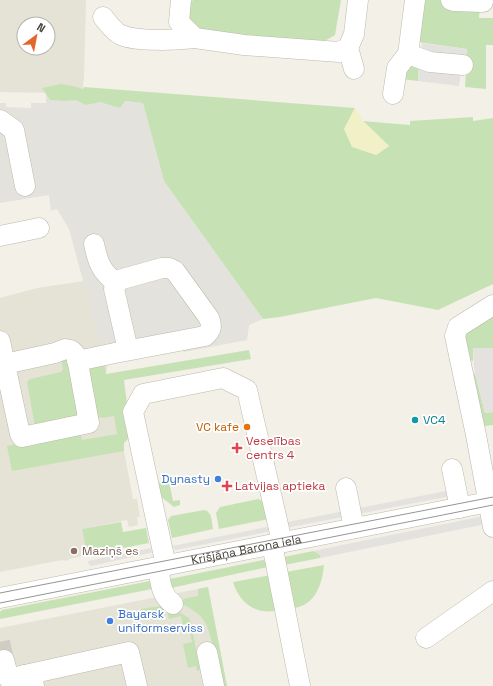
<svg xmlns="http://www.w3.org/2000/svg" width="493" height="686" font-family="'Space Grotesk',sans-serif">
	<style>
		.residential { fill: #e5e3d6; fill-rule: evenodd }
		.industrial { fill: #e4e2dc }
		.green { fill: #c6e2b4 }
		.sand { fill: #f2f0c7 }
		.parking { fill: #e3e2df }
		.lines { fill: none; stroke-linecap: round; stroke-linejoin: round }
		.minor-tunnel { stroke: #cfcdc4; stroke-width: 20; stroke-dasharray: 20 10; stroke-linecap: butt }
		.minor-casing { stroke: #bcb9ab; stroke-width: 21 }
		.minor { stroke: #fff; stroke-width: 20 }
		.tram { stroke: #959595; stroke-width: 1 }
		.culture-dot { fill: #0f9aa8; stroke: #fff; stroke-width: 1.5 }
		.food-dot { fill: #e8710a; stroke: #fff; stroke-width: 1.5 }
		.health-dot { fill: #e0444e; stroke: #fff; stroke-width: 1.5 }
		.shop-dot { fill: #3f7fe0; stroke: #fff; stroke-width: 1.5 }
		.education-dot { fill: #8d6e63; stroke: #fff; stroke-width: 1.5 }
		.labels { text-anchor: middle; stroke-width: 3.5; stroke-linejoin: round; paint-order: stroke }
		.culture-label { font-size: 12px; fill: #0d838f; stroke: #fff; text-anchor: start }
		.food-label { font-size: 12px; fill: #c56008; stroke: #fff; text-anchor: end }
		.health-label { font-size: 12px; fill: #be3a42; stroke: #fff; text-anchor: start }
		.shop-label { font-size: 12px; fill: #366cbe; stroke: #fff; text-anchor: end }
		.street-label { font-size: 12px; fill: #444137; stroke: #fff }
		.education-label { font-size: 12px; fill: #785e54; stroke: #fff; text-anchor: start }
	</style>
	<rect width="100%" height="100%" fill="#f2f0e7"/>
	<path class="residential" d="M0,0H86L84,77L82,96L51,93L0,92ZM24,24H48V48H24Z
		M84,281L101,347L108,361L106,374L118,434L124,443V451L133,499H137L140,517H137L138,525L129,527L127,520L82,529L87,555L69,559L68,561L62,560L0,572V298L37,288Z
		M208,587L227,686H0V628Z"/>
	<path class="industrial" d="M46,93L143,103L164,181L263,319L249,325L247,340L184,352L180,347H101L69,229L57,209L51,211L49,195L0,203V103H6V107L31,108V103H46Z"/>
	<path class="green" d="M193,0H341L335,35L323,42L199,31L189,18L190,3Z
		M423,0H440L444,3L480,8L479,18H493V45H486V89L465,87L466,72L461,71L467,49L418,42Z
		M409,64H419L418,81L402,79Z
		M61,84L73,86L83,89L84,87L355,108L344,129L376,155L389,146L363,121L410,125V121L473,117V121L493,118V284L438,310L376,298L280,317L263,319L164,181L143,103L125,101L120,108L100,102L86,105L76,100L66,101L50,100L42,88Z
		M493,313V348H473V361L468,360L464,336L468,331Z
		M249,350L251,359L124,380L131,436L124,443V451L12,471L7,446L80,432L82,440L117,434L114,416L103,418L98,417L86,367L104,361L106,374Z
		M68,355L83,416L35,427L27,382L30,379L61,372L63,369L61,359Z
		M475,373L485,413L493,412V425L486,426L481,424L468,379Z
		M169,481L173,501L180,500V505L174,507L151,489L155,483Z
		M258,499L266,502L269,519L219,529L216,513L220,507Z
		M204,510C212,511 212,522 213,529L172,538L168,520L171,516Z
		M121,522L123,532L146,528L149,543L87,555L82,529Z
		M313,551L316,552L321,556L320,558L284,565V557Z
		M263,560L268,562V567L171,588L169,580L170,579Z
		M324,565C322,584 316,604 295,608L286,572Z
		M271,575L275,611C254,614 239,602 233,582Z
		M150,581L153,582L157,588L0,619V612L2,610Z
		M208,587L227,686H222C219,672 211,629 203,619C197,612 190,608 182,604L183,600L186,598L198,596V589Z
		M167,605L189,618L192,625L183,627L181,616L169,619L167,611L142,615L141,609Z
		M190,633H193L200,670L197,671L196,666L188,668L183,644L192,642Z"/>
	<path class="sand" d="M355,108L363,121L389,146L376,155L352,147L344,129Z"/>
	<path class="parking" d="M422,43L467,49L466,68L461,71L459,86L418,81Z
		M473,348H493V412L485,413L474,368Z
		M451,490V496L286,528L283,523Z
		M484,516L486,524L320,558L321,556L316,552L313,551Z
		M272,526V531L175,550L172,546Z
		M151,548L152,552L150,553L91,566L89,565L88,561Z"/>
	<g class="lines">
		<path class="minor-tunnel" d="M0,642L4,660"/>
		<defs>
			<g id="minor">
				<path d="M181,0L179,22L195,38L244,45L339,52L348,48L354,34L358,0"/>
				<path d="M451,0L454,1L483,2"/>
				<path d="M103,17C108,23 114,32 121,35C138,42 176,40 195,38"/>
				<path d="M348,48L354,69"/>
				<path d="M408,54L430,62L463,65"/>
				<path d="M393,94L397,68L408,54L415,0"/>
				<path d="M0,120L14,130L25,186"/>
				<path d="M0,236L39,228"/>
				<path d="M94,244C98,263 101,271 116,283"/>
				<path d="M493,305L458,327L455,336L476,435L493,527"/>
				<path d="M0,341L20,434L22,437L89,423L77,358L75,354L71,350L65,349L55,353L5,364"/>
				<path d="M77,361L115,353L205,336C212,330 212,326 209,318L175,271L169,268H162L119,280L114,289L128,350"/>
				<path d="M452,469L460,508"/>
				<path d="M346,488L354,528"/>
				<path d="M272,544L300,686"/>
				<path d="M166,566L133,412L143,394L223,378L247,390L282,542"/>
				<path d="M158,567C161,583 160,594 173,604"/>
				<path id="s1" d="M0,598L493,501"/>
				<path d="M426,638L493,591"/>
				<path d="M207,652L214,686"/>
				<path d="M4,660L9,679L25,675L34,685"/>
				<path d="M25,675L129,652L137,686"/>
			</g>
		</defs>
		<use href="#minor" class="minor-casing"/>
		<use href="#minor" class="minor"/>
		<path class="tram" d="M0,593L493,497
			M0,603L493,505"/>
	</g>
	<circle class="culture-dot" cx="415" cy="420" r="4"/>
	<circle class="food-dot" cx="247" cy="427" r="4"/>
	<g class="health-dot">
		<path d="M235 442h4v4h4v4h-4v4h-4v-4h-4v-4h4z"/>
		<path d="M225 480h4v4h4v4h-4v4h-4v-4h-4v-4h4z"/>
	</g>
	<g class="shop-dot">
		<circle cx="218" cy="479" r="4"/>
		<circle cx="110" cy="621" r="4"/>
	</g>
	<circle class="education-dot" cx="74" cy="551" r="4"/>
	<g class="labels">
		<g class="culture-label">
			<text x="423" y="424">VC4</text>
		</g>
		<g class="food-label">
			<text x="239" y="431">VC kafe</text>
		</g>
		<g class="health-label">
			<text x="246" y="445">Veselības<tspan x="246" dy="14">centrs 4</tspan></text>
			<text x="235" y="490">Latvijas aptieka</text>
		</g>
		<g class="shop-label">
			<text x="210" y="483">Dynasty</text>
			<text x="118" y="618" text-anchor="start">Bayarsk<tspan x="118" dy="14">uniformserviss</tspan></text>
		</g>
		<g class="street-label">
			<text dy="4" stroke="none"><textPath href="#s1" startOffset="251">Krišjāņa Barona iela</textPath></text>
		</g>
		<g class="education-label">
			<text x="82" y="555">Maziņš es</text>
		</g>
	</g>
	<g transform="translate(36 36) rotate(32)"><circle r="19" fill="#ffffff" stroke="#b4b3af"/>
	<path d="M0-3L7 15L0 10L-7 15Z" fill="#e3662d"/>
	<text y="-6" font-size="11" font-weight="bold" text-anchor="middle" fill="#444137">N</text>
	</g>
</svg>
